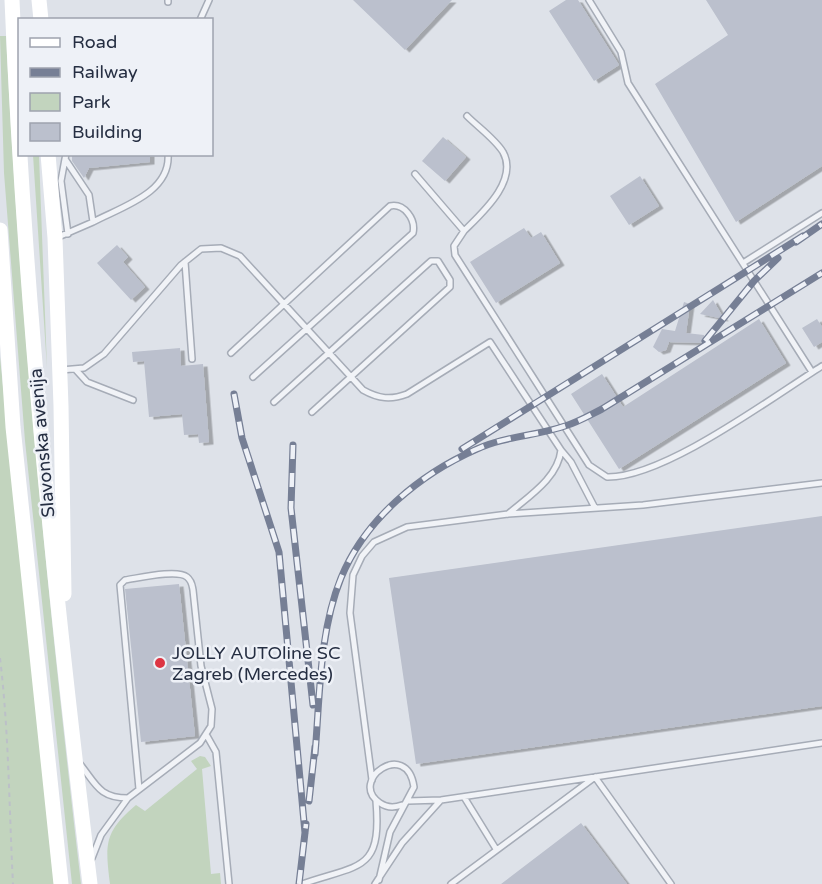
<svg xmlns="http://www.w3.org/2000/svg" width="822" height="884" font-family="'Varela Round',sans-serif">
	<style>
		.green { fill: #c2d4be }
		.building { fill: #bbc0cd; filter: url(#shadow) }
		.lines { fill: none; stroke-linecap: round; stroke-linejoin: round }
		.service-casing { stroke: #a6acb7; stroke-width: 8 }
		.path { stroke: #bcc0c8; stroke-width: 2; stroke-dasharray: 4.5 4.5; stroke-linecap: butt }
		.service { stroke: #f1f3f7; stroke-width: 5 }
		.secondary { stroke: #fff; stroke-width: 15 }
		.rail-casing { stroke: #767f95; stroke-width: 7 }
		.rail { stroke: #eef1f7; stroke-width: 4.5; stroke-dasharray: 14; stroke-linecap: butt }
		.poi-dot { fill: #dd3543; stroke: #eef1f7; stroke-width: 2 }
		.labels { text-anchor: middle; stroke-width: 5; stroke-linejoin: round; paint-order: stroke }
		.street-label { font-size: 18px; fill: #252e42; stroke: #eef1f7 }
		.poi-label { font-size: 18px; fill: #252e42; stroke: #eef1f7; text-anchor: start }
	</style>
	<defs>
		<filter id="shadow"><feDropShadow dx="4.5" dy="2.5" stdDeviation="0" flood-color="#0004"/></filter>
	</defs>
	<rect width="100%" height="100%" fill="#dee2e9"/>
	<path class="green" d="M0,36H6C20,320 48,602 81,884H72L25,441L4,173Z
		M33,155H39L47,368Z
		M0,357L54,884H0Z
		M200,756L205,757L211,766L202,769L211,874L220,873L221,884H110C105,844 104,832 136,805L145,811L197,769L191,761Z"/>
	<path class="building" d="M353,0H452L405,50Z
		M566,0H578L619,65L594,81L549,11Z
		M706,0H822V166L736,222L655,84L728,35Z
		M443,137L466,157L445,181L422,161Z
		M72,154H150V162L89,168L84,178L72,161Z
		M640,176L659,206L629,225L610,196Z
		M524,228L531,238L541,232L560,263L496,303L470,262Z
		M117,245L128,257L123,262L145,287L131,300L97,263Z
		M713,300L724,319L700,314Z
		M684,302L690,304L686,333L704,335V343L669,342L666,350L659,352L653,347L662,329L675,331Z
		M759,319L786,363L619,469L571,394L602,374L623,407Z
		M817,319L822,327V342L814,347L802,328Z
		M180,348L181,366L203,364L209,442L199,443L198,434L184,435L182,414L149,417L144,361L133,362L132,352Z
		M822,516V706L416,764L389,578Z
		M179,584L195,736L141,742L125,589Z
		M581,823L627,884H501Z"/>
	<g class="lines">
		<defs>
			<path id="service" d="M168,0V2
				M589,0L621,52L628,83L812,372
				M200,20L209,0
				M65,159L61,181L68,234
				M415,174L464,231L454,246L455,255L589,465L607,477C664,478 771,398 822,366
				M93,222C121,207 171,193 168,154
				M464,231C481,214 519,181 503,152C495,139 478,127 467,116
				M56,238L93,222L89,195L65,159L66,154
				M185,262L192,359
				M743,263L822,213
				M231,353L390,206C404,203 416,219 413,233L253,377
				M61,370L84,368L104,354L181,265L201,249L221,248L240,256L363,390C379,399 391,400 407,394L490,342L561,450C558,478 529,496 508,514
				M76,370L87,382L133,400
				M274,402L431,261H438L450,280V287L312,412
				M561,450L571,462L595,508
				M207,736L216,752L229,884
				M80,764C96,784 99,798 128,798L101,835L92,858
				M372,780L350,613L353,575L362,556L374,542L407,527L508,514L643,505L822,483
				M464,797L496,849
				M128,798L200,743L211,726L212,709L201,666L193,590C192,585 192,581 187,577C177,569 139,578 125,580L120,585L139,789
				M408,801L441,800L822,743
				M379,880L390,832L414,787C407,738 347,781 380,803C387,808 394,808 402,805
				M302,884C360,864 382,872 376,801
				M375,884L402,843L440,801
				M451,884L595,777L671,884"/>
		</defs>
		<use href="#service" class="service-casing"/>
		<path class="path" d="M0,658C9,733 9,808 13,884"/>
		<use href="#service" class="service"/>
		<path class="secondary" d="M12,0C24,296 54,590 90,884
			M39,0L41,20
			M48,154L55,238L61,406L64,594
			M0,230L13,427L61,884"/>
		<defs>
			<path id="rail" d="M796,242L822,224
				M705,341L754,281L778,258
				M234,394L242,438L279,552L305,833
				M293,445L291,508L313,705
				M462,449L803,236
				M315,754C320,697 319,632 341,578C365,519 420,474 477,449C505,436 536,436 565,426C578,422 590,415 602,409L822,273
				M309,801L315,747
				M299,884L306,824"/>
		</defs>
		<use href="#rail" class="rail-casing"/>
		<use href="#rail" class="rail"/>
	</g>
	<circle class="poi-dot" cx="160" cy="663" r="6"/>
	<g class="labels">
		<g class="street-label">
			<text transform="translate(42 443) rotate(-95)" y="6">Slavonska avenija</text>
		</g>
		<g class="poi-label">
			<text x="172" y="659">JOLLY AUTOline SC<tspan x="172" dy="21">Zagreb (Mercedes)</tspan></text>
		</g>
	</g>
	<rect x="18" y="18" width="195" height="138" fill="#eef1f7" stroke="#9ea3af" stroke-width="1.5"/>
	<rect x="30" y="38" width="30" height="9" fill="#ffffff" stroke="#9ea3af" stroke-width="1.5"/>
	<text x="72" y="48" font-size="18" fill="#252e42">Road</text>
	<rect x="30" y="68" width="30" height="9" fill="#767f95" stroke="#9ea3af" stroke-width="1.5"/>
	<text x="72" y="78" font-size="18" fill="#252e42">Railway</text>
	<rect x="30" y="93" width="30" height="18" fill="#c2d4be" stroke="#9ea3af" stroke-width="1.5"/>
	<text x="72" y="108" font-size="18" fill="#252e42">Park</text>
	<rect x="30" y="123" width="30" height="18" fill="#bbc0cd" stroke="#9ea3af" stroke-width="1.5"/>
	<text x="72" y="138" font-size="18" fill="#252e42">Building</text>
</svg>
